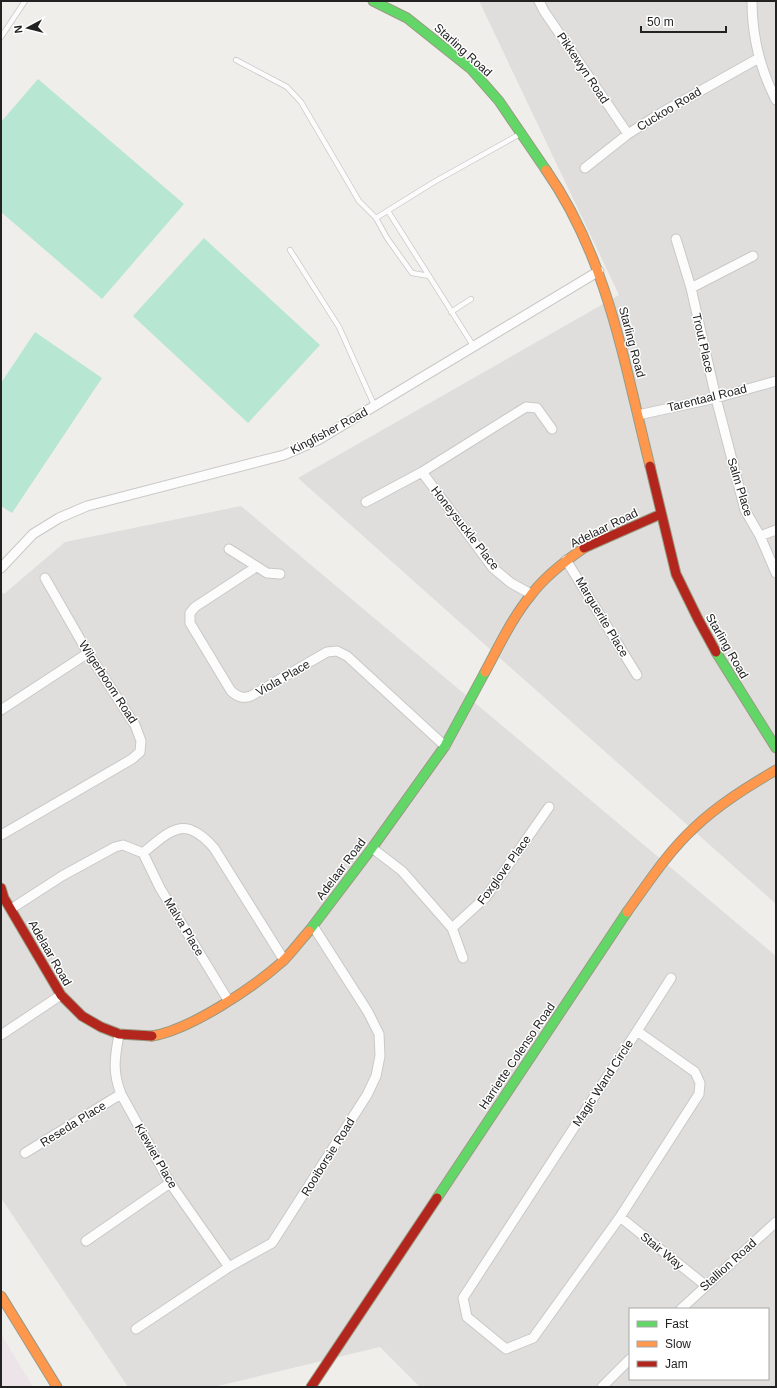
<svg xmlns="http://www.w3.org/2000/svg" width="777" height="1388" font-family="Arial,sans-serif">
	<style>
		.residential { fill: #dfdedc; fill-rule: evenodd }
		.industrial { fill: #ede4e9 }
		.pitch { fill: #b7e6d2 }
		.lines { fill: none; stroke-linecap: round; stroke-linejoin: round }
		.lane-casing { stroke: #c9c8c7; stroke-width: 6 }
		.street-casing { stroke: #c9c8c7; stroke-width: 11 }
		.fast-casing { stroke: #999a82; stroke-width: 11 }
		.slow-casing { stroke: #999a82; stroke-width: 11 }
		.jam-casing { stroke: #999a82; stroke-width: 11 }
		.lane { stroke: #fdfcfc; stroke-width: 4.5 }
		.street { stroke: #fdfcfc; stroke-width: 9 }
		.fast { stroke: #63d668; stroke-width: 9 }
		.slow { stroke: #ff974d; stroke-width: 9 }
		.jam { stroke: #b3261e; stroke-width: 9 }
		.labels { text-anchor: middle; stroke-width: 3; stroke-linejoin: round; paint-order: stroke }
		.street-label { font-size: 12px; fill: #222; stroke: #fff }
	</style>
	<rect width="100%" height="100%" fill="#f0eeeb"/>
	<path class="residential" d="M479,1H776V904L298,478L619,295Z
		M241,506L776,956V1387H420L380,1347L214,1387H128L1,1198V592L4,594L65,542ZM630,1309H768V1379H630Z"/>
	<path class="industrial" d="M1,1334L7,1344L33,1387H1Z"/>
	<path class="pitch" d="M38,79L184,204L102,299L1,212V122Z
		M204,238L320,345L248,423L133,316Z
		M35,332L102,378L12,513L1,506V383Z"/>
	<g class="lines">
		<defs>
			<path id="lane" d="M1,37L25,1
				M236,60L287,87L301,102L359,201L376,218L434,182L520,134
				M388,211L474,347
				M376,218L387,238L412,273L429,276
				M290,250L339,327L375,407
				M451,312L471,299"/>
			<path id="street" d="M539,1L544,11L628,134
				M752,1C752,36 760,69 776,100
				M585,168L628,134L661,113L759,58
				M676,239L691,288L716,398L745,510L760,536L776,573
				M691,288L753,256
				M638,415L716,398L776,381
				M422,472L493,568L511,583L531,594
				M366,502L422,472L526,407L537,408L552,429
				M760,536L776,530
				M229,549L267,573L280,574
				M566,560L637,675
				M256,567L195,607L190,613V623L231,691C238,697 243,699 251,696L327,652L337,651L347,656L445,746
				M1,568L33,534L59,518L87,506L284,455L318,440L599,271
				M1,710L88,653
				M1,835L132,759L140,752L141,741L135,725L88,653L45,578
				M372,848L402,871L452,928L463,958
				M143,853L160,888L228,1000
				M11,909L62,876L115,847L123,845L143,853C172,829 185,815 214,848L284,960
				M452,928L486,897L549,807
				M637,1031L695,1072L700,1083L699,1094L620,1217L533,1338L506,1349L467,1317L463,1298Z
				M637,1031L671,978
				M119,1034C115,1057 112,1071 121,1094L170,1183L229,1267
				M1,1035L61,995
				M25,1153L121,1094
				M620,1217L705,1285
				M86,1241L170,1183
				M681,1309L776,1222
				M136,1329L229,1267L272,1243L367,1095L376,1076L380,1056L379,1034L368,1012L313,926
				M602,1387L630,1359"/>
			<path id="fast" d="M373,1L407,18L471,69L499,101L546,170
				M716,652L776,748
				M309,931L372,848L445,746L485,672
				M437,1198L627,912"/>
			<path id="slow" d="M546,170C608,259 624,363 650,466
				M485,672C499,646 512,618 531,595C545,576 565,561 584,548
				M627,912C648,883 668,852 694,828C718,805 747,787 776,770
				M152,1036C190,1030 254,987 283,961C292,952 300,941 309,931
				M1,1296L57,1387"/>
			<path id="jam" d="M650,466L676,574L698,619L716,652
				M584,548L661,514
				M1,888L4,898L61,995L82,1016L101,1027L119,1034L152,1036
				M311,1387L437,1198"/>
		</defs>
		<use href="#lane" class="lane-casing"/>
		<use href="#street" class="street-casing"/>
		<use href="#fast" class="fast-casing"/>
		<use href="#slow" class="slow-casing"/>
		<use href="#jam" class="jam-casing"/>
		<use href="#lane" class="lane"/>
		<use href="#street" class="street"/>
		<use href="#fast" class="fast"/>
		<use href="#slow" class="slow"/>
		<use href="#jam" class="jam"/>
	</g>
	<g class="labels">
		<g class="street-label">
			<text transform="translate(463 50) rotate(42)" y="4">Starling Road</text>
			<text transform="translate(583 68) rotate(56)" y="4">Pikkewyn Road</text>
			<text transform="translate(669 109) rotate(-31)" y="4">Cuckoo Road</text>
			<text transform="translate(632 342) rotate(75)" y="4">Starling Road</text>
			<text transform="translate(703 343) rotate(77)" y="4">Trout Place</text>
			<text transform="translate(707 398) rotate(-14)" y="4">Tarentaal Road</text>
			<text transform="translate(329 431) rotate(-28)" y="4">Kingfisher Road</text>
			<text transform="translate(740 487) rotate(73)" y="4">Salm Place</text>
			<text transform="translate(465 528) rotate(52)" y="4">Honeysuckle Place</text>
			<text transform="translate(604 528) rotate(-26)" y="4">Adelaar Road</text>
			<text transform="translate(602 617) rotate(59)" y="4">Marguerite Place</text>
			<text transform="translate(727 646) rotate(60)" y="4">Starling Road</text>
			<text transform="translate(283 678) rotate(-30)" y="4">Viola Place</text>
			<text transform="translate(108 682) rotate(57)" y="4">Wilgerboom Road</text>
			<text transform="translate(341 869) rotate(-53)" y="4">Adelaar Road</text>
			<text transform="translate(504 870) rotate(-54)" y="4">Foxglove Place</text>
			<text transform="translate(184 927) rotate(59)" y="4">Malva Place</text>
			<text transform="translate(50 953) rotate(60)" y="4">Adelaar Road</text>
			<text transform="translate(517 1056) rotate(-56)" y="4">Harriette Colenso Road</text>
			<text transform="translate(603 1083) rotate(-57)" y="4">Magic Wand Circle</text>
			<text transform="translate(73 1124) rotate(-32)" y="4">Reseda Place</text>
			<text transform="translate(156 1156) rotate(60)" y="4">Kiewiet Place</text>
			<text transform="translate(328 1157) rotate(-58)" y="4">Rooiborsie Road</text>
			<text transform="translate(662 1251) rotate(39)" y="4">Stair Way</text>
			<text transform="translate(728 1265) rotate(-42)" y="4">Stallion Road</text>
		</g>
	</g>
	<rect width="777" height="1388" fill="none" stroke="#222222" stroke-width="4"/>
	<rect x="629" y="1308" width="140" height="72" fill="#ffffff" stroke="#a7a7a7"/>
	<rect x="637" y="1321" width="20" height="6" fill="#63d668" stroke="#a7a7a7"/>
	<text x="665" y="1328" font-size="12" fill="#222222">Fast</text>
	<rect x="637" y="1341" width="20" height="6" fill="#ff974d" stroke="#a7a7a7"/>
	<text x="665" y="1348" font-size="12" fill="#222222">Slow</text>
	<rect x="637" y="1361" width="20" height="6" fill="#b3261e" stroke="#a7a7a7"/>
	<text x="665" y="1368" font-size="12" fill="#222222">Jam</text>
	<g transform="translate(28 28) rotate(263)" stroke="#ffffff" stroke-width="3" paint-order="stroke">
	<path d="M0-3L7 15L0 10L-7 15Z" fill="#222222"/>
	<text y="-6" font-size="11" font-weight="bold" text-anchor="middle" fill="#222222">N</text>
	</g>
	<path d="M641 26v6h85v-6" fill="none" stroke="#222222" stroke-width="2"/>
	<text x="647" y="26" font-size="12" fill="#222222" stroke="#ffffff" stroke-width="3" paint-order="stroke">50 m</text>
</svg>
